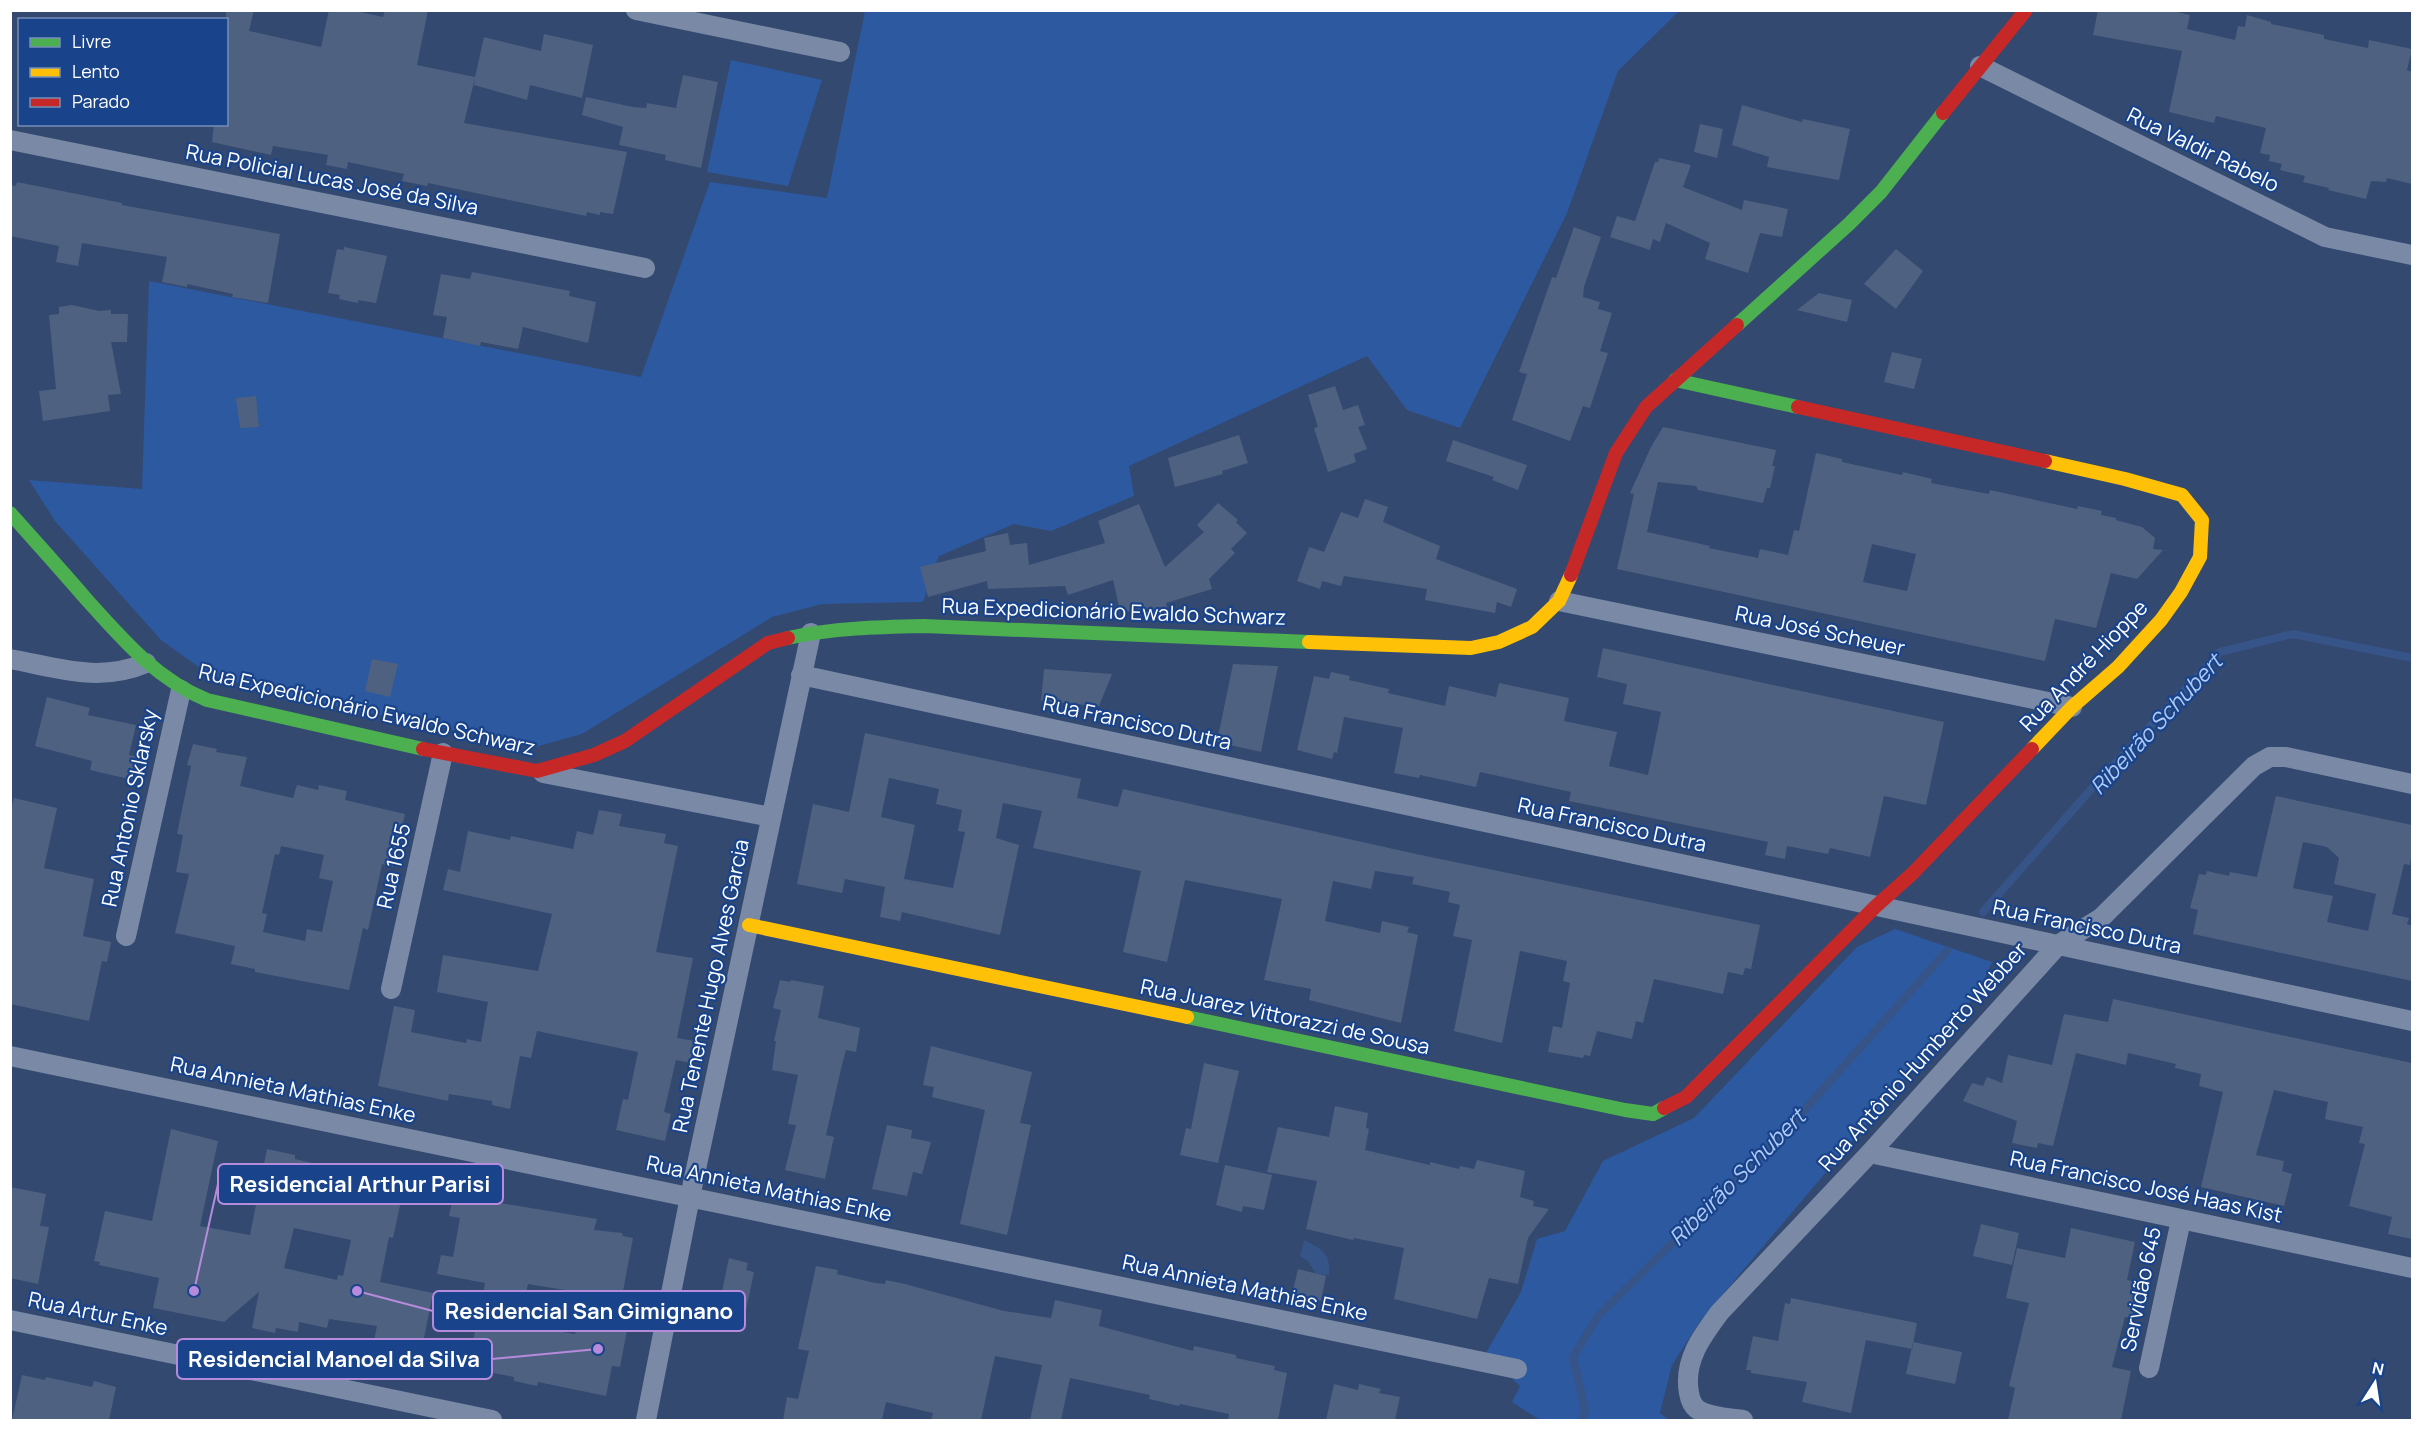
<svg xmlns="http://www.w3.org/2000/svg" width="2423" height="1431" font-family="Manrope,sans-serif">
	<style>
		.green { fill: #2d59a1 }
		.water { fill: #365488 }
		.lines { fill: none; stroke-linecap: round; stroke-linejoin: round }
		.stream { stroke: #365488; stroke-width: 8 }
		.building { fill: #4f6180; fill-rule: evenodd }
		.street { stroke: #7a8aa6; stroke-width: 20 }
		.fast { stroke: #4caf50; stroke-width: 14 }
		.slow { stroke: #ffc107; stroke-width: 14 }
		.jam { stroke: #c62828; stroke-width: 14 }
		.labels { text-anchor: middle; stroke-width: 4.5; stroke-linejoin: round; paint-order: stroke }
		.street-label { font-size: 21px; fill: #fff; stroke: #19438a }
		.water-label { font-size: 22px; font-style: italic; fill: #aecaf5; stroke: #19438a }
		.leader { fill: none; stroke: #b68bdc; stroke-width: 2 }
		.callout-dot { fill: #b68bdc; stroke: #19438a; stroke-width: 2 }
		.callout { fill: #19438a; stroke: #b68bdc; stroke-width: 2 }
		.callout-label { font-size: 22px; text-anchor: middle; font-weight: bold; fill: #fff }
	</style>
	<rect width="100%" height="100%" fill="#334970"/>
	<path class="green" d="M865,11H1679L1618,71L1567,213L1460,428L1407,410L1367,356L1129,466L1134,496L1051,531L1014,524L939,556L923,602L822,604L772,617L582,734L535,747L287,696L210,675L161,640L55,521L29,480L142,489L149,281L641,377L710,182L827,198Z
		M731,60L822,80L788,186L707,172Z
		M1895,929L1992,962L1980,990L1701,1320L1672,1365L1660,1413L1669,1420H1540L1512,1402L1520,1386L1486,1353L1521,1292L1537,1239L1565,1231L1603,1161L1694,1118L1857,947Z"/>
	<path class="water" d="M1304,1240C1322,1249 1331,1253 1329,1275L1316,1274L1308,1261L1300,1256Z"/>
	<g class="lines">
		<path class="stream" d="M1983,912L2093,787L2220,652L2293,634L2412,658
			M1582,1420L1585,1410L1573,1357L1599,1315L1780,1137L1947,951"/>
	</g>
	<path class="building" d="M226,10H254L249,31L321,47L329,10H351L383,17L385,10H428L417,65L475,77L484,37L541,51L544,34L593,45L582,98L530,85L527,100L474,85L475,78L464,123L627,152L613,214L600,212V215L587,212L586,216L428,183L427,186L402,181L404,174L348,162L347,169L326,165L328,155L273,146L271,155L212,142L214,124H226Z
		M2098,10H2169L2190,15L2187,29L2235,40L2238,26L2245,27L2247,15L2271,22V24L2324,35V39L2368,48L2369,40L2412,49L2407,70L2412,72V184L2387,178L2386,182L2371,181L2366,199L2328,190L2329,188L2303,182L2305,176L2280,170L2282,164L2269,161L2270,155L2260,153L2266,128L2216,116L2214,123L2169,112L2182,51L2093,35Z
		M683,75L718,82L701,168L665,160L666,155L619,145L623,127L582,115L586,97L633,107L646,108L647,103L676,108Z
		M1742,105L1802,122L1803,119L1850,129L1839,180L1767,167L1769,157L1732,145Z
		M1700,124L1723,129L1717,158L1694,152Z
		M1659,158L1691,165L1683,187L1688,189L1742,210L1744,200L1788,209L1782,237L1760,233L1748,273L1705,259L1710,243L1666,223L1660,242L1653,239L1650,250L1610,237L1617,216L1635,221L1655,162H1658Z
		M17,182L122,203V205L280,234L268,303L232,297L233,294L187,284V287L162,282L167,257L82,243L78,266L56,262L59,246L10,236V185L16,186Z
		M1574,227L1601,237L1584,287L1583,297L1600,302L1598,309L1612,313L1600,351L1608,353L1590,408L1583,406L1570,441L1512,420L1527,374L1519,372L1552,277L1556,278Z
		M344,247L387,256L376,303L358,300V303L339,299L340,295L328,293L337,249L344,250Z
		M1896,249L1923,271L1896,309L1864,284Z
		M472,272L570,291L569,296L596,302L588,343L523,327L518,349L481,342L480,346L443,338L447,317L433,315L441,274L470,279Z
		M1819,293L1852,300L1847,322L1797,310Z
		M72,305L99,311L111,310V314H128L127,342H111L121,394L108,395L110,411L43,421L39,391L56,389L49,315L59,314V307Z
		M1892,352L1922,359L1914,389L1884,382Z
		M1335,386L1343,410L1358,405L1365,425L1358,427L1367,449L1354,454L1356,462L1328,472L1314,428L1318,427L1308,395Z
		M256,396L259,427L240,428L236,398Z
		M1663,427L1776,450L1772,466H1775L1770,488H1767L1763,503L1698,490L1696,486L1658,482L1647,532L1710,546L1709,548L1758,558L1760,549L1788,555L1794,530L1799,531L1816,453L1842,459V462L1902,475L1903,472L1932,479L1931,483L1989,494L1990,490L2077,509L2078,506L2102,511L2101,515L2116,518V520L2142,527L2155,538L2153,549L2163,550L2137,579L2111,573L2096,628L2055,619L2045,661L1617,569L1634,494L1630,493L1651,447ZM1872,544L1916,554L1907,591L1863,582Z
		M1239,435L1248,463L1222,471L1223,474L1175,487L1168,458Z
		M1453,440L1527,465L1518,490L1492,480L1494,477L1446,461Z
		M1365,499L1388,507L1383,522L1440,546L1436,559L1517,589L1511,607L1497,602L1495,613L1425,600L1427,589L1344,576L1341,586L1322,581L1320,589L1297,581L1309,547L1324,552L1341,512L1358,518Z
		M1218,503L1238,520L1236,522L1247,533L1231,549L1235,553L1209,579L1212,589L1166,603L1169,613L1120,611L1113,580L1068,595L1065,586L988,589L987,581L928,597L920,567L986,551L984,538L1008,533L1010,545L1027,543L1029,565L1105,543L1098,521L1139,504L1165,567L1204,532L1197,525Z
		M1603,648L1944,722L1926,805L1884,796L1870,857L1830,848L1828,854L1787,846L1785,859L1765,855L1768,842L1569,801L1571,792L1480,772L1476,787L1420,775L1419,778L1394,773L1403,728L1344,717L1337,753L1334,752L1332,759L1297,750L1314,676L1329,679L1331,672L1350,676L1349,680L1389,689L1388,693L1445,706L1449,686L1496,697L1499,683L1569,698L1564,721L1617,732L1609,766L1648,775L1661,712L1623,704L1627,684L1597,677Z
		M372,659L398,664L390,697L365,691Z
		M1233,664L1278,666L1261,752L1217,742Z
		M1044,669L1112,674L1099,706L1041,701Z
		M47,697L90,708L88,715L136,725L129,755L139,757L133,780L90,770L92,761L35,746Z
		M865,733L1081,779L1077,798L1118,807L1123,789L1416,854L1760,925L1751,969L1745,968L1743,975L1728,972L1723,994L1654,979L1643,1023L1636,1021L1632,1039L1597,1031L1590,1056L1584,1055L1583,1058L1548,1052L1553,1026L1562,1028L1570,983L1563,981L1567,961L1520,951L1502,1043L1454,1031L1472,940L1453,936L1460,905L1448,902L1450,892L1412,884L1414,877L1375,871L1371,889L1333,881L1325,921L1380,933L1382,921L1409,927L1407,932L1418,935L1401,1023L1309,1000L1311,989L1264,980L1282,899L1185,880L1167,962L1123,952L1141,871L1033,848L1042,811L1003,803L996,838L1019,845L1000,935L902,912L900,921L880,917L885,887L845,879L842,893L797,884L813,804L849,812ZM889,778L939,789L936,804L962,810L958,831L965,832L953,888L904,879L915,825L881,817Z
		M193,744L217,749L216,752L247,757L240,786L293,798L297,785L318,790L319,785L347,791L345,800L405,814L393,867L382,864L368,930L363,928L349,990L255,972V969L231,964L235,946L175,933L189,874L176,872L183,835L177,834L191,766L187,765ZM281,846L324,855L319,878L333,881L322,932L307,929L305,941L263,932L267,914L262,913L275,854L279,855Z
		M2276,796L2412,825V852L2410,865L2404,864L2392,914L2409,918L2407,924L2412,926V981L2193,934L2198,910L2190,908L2199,874L2206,875L2207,871L2229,876L2230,872L2257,877ZM2303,842L2327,847L2339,858L2334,884L2376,894L2368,931L2327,922L2333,896L2293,888Z
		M14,798L57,808L44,868L94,879L83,936L111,942L107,962L102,961L89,1021L10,1004V813Z
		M599,810L622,814L619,826L666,834L664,843L678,846L656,952L693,958L677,1038L695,1041L690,1063L676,1060L664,1112L671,1114L665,1141L616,1130L623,1099L628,1100L638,1052L537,1031L531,1058L520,1056L510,1109L492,1105V1101L449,1094L448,1101L378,1086L394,1006L415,1010L411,1032L466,1043L467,1039L481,1042L488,1002L437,992L443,955L538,971L552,914L443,890L448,869L460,872L468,831L510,840L511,836L573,849L577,831L593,835Z
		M780,980L790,982L791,980L824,986L818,1018L860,1028L856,1052L846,1050L841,1069L826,1135L834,1137L825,1179L785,1170L796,1125L788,1124L798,1075L772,1070L776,1041H774L781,1010L773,1008Z
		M2113,999L2412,1063V1239L2388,1234L2392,1217L2349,1206L2365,1144L2359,1143L2363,1127L2325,1119L2328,1102L2274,1090L2256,1155L2284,1161L2282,1171L2292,1174L2284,1206L2201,1187L2223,1092L2199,1086L2201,1074L2175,1068L2176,1064L2128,1053L2126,1065L2076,1053L2053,1146L2038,1143L2037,1148L2012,1143L2017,1121L1963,1101L1972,1083L1983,1086L1987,1077L2002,1083L2008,1055L2052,1065L2064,1014L2108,1022Z
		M931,1046L1032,1072L1020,1123L1031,1125L1007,1235L960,1224L985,1110L932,1097L934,1087L923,1085Z
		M1204,1063L1239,1071L1218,1163L1180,1155L1186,1128L1191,1129Z
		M1335,1106L1368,1113L1366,1128L1369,1129L1365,1150L1430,1165V1162L1459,1169L1460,1166L1474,1169L1477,1160L1525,1171L1520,1197L1534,1201L1533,1206L1549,1209L1528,1238L1518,1284L1489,1278L1477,1319L1394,1299L1404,1248L1354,1238L1353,1240L1306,1229L1317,1181L1267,1172L1278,1127L1329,1137Z
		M887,1125L912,1130L911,1138L931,1142L922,1174L913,1172L907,1196L872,1189Z
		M171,1129L218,1141L200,1226L250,1235L267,1149L295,1155V1159L360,1174L361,1169L406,1178L393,1238L389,1237L380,1282L433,1293L419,1363L374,1353L372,1350L377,1326L329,1319L327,1328L299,1322L298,1332L276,1328L275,1333L252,1328L259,1292L224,1322L153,1308L159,1278L99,1265L100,1262L94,1261L105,1211L152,1221ZM294,1228L351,1240L343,1276L338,1275L337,1280L284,1268Z
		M1225,1165L1272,1175L1264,1210L1243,1206L1242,1212L1216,1205Z
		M10,1187L46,1194L40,1226L49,1227L38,1284L10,1278Z
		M455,1188L473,1192V1196L482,1198V1200L597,1219L594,1230L622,1233L623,1236L633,1238L617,1323L628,1325L620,1367L612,1366L606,1396L538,1382L537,1386L514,1381V1377L468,1368L475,1331L482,1332L489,1296L483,1295L485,1283L437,1274L441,1255L453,1257L460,1218L449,1216ZM528,1284L583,1293L575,1334L519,1325Z
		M1981,1224L2019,1233L2012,1265L1973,1256Z
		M2071,1228L2135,1242L2127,1280L2139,1282L2132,1318L2125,1317L2112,1367L2131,1371L2121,1420H2008L2015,1388L2009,1386L2029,1303L2006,1298L2017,1248L2065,1258Z
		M729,1258L748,1263L746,1270L754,1272L745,1315L718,1310Z
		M816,1266L838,1270L837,1274L875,1283L885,1284L886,1280L905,1284L1004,1311L1051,1318L1055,1300L1102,1310L1099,1326L1193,1351L1194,1346L1236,1355V1358L1275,1366L1274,1370L1287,1373L1278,1420H1228L1229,1414L1180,1404L1179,1406L1149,1399L1150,1395L1070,1378L1061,1420H1030L1042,1365L995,1356L981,1420H931L933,1413L886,1402L882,1420H783L787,1397L798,1399L809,1351L798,1349Z
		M1298,1269L1326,1276L1321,1301L1292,1295Z
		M1791,1298L1917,1323L1912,1349L1866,1340L1851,1413L1802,1402L1807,1382L1751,1373V1370H1746L1753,1336L1778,1341L1785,1303L1790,1304Z
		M1913,1342L1962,1352L1955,1384L1906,1374Z
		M22,1375L45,1380L46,1377L92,1387L94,1381L116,1387L109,1420H12Z
		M1334,1384L1358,1390L1359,1384L1381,1389L1379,1393L1400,1397L1395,1420H1326Z"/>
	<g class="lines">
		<path class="street" d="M636,10L840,52
			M1980,66L2325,237L2412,255
			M10,140L645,268
			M1559,601L2072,707
			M10,659C59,668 99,683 146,663
			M801,675L2412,1021
			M543,773L771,817
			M126,936L181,690
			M391,989L443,753
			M10,1056L1517,1369
			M1870,1153L2412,1268
			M10,1320L492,1420
			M2149,1368L2181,1220
			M646,1420L690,1197L811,633
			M1743,1420C1729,1418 1708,1417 1697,1409C1692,1405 1690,1399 1689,1393C1683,1361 1702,1336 1720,1312L1870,1153L2058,945L2101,918L2254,766L2270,757H2286L2412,784"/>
		<path class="fast" d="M1737,325L1849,224L1881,192L1943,113
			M1675,380L1798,407
			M10,513C36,542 62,571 87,600C123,640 156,679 207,700L423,749
			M788,638C833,628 878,627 924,626L1309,642
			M1187,1017L1625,1110L1653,1114L1664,1108"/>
		<path class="slow" d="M1309,642L1471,648L1499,642L1532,627L1559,601L1571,575
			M2032,749L2072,707L2118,667L2161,620L2181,592L2200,557L2202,520L2182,495L2125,479L2045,461
			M749,925L1187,1017"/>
		<path class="jam" d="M1943,113L2026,10
			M1798,407L2045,461
			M1571,575L1616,453L1646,407L1737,325
			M423,749L537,771L594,755L625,741L768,643L788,638
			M1664,1108L1686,1097L1875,907L1913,873L2032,749"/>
	</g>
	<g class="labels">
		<g class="street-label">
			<text transform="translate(2203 150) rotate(26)" y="7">Rua Valdir Rabelo</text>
			<text transform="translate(332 180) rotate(11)" y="7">Rua Policial Lucas José da Silva</text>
			<text transform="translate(1114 612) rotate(2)" y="7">Rua Expedicionário Ewaldo Schwarz</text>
			<text transform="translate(1820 631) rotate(12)" y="7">Rua José Scheuer</text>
			<text transform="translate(2084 666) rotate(-46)" y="7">Rua André Hioppe</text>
			<text transform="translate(367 710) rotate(13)" y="7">Rua Expedicionário Ewaldo Schwarz</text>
			<text transform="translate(1137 723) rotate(12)" y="7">Rua Francisco Dutra</text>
			<text transform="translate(130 808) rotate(-78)" y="7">Rua Antonio Sklarsky</text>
			<text transform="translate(1612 825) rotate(12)" y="7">Rua Francisco Dutra</text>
			<text transform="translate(394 866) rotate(-77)" y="7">Rua 1655</text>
			<text transform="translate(2087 927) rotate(12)" y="7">Rua Francisco Dutra</text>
			<text transform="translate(711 986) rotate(-78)" y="7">Rua Tenente Hugo Alves Garcia</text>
			<text transform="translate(1285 1017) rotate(12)" y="7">Rua Juarez Vittorazzi de Sousa</text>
			<text transform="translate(1923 1057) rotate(-48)" y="7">Rua Antônio Humberto Webber</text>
			<text transform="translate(293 1090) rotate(12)" y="7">Rua Annieta Mathias Enke</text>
			<text transform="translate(2146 1187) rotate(12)" y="7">Rua Francisco José Haas Kist</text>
			<text transform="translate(769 1189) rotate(12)" y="7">Rua Annieta Mathias Enke</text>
			<text transform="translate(1245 1288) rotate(12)" y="7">Rua Annieta Mathias Enke</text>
			<text transform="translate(2141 1289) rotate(-78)" y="7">Servidão 645</text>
			<text transform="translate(98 1314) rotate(12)" y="7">Rua Artur Enke</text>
		</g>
		<g class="water-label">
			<text transform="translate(2156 724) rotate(-47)" y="8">Ribeirão Schubert</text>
			<text transform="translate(1737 1177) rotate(-45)" y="8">Ribeirão Schubert</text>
		</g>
	</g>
	<path class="leader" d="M194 1291L218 1184M357 1291L433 1311M598 1349L492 1359"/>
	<g class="callout-dot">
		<circle cx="194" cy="1291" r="6"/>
		<circle cx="357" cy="1291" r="6"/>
		<circle cx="598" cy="1349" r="6"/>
	</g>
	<g class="callout">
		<rect x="218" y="1164" width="285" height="40" rx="6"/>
		<rect x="433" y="1291" width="312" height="40" rx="6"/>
		<rect x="177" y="1339" width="315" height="40" rx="6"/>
	</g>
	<g class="callout-label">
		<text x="360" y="1192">Residencial Arthur Parisi</text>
		<text x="589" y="1319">Residencial San Gimignano</text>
		<text x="334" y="1367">Residencial Manoel da Silva</text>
	</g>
	<rect width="2423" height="1431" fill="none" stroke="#ffffff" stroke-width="24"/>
	<rect x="18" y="18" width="210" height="108" fill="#19438a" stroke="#758eb9" stroke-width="1.5"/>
	<rect x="30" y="38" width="30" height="9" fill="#4caf50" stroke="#758eb9" stroke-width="1.5"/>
	<text x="72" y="48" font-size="18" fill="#ffffff">Livre</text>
	<rect x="30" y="68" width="30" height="9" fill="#ffc107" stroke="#758eb9" stroke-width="1.5"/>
	<text x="72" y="78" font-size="18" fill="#ffffff">Lento</text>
	<rect x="30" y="98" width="30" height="9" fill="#c62828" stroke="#758eb9" stroke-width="1.5"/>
	<text x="72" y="108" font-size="18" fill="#ffffff">Parado</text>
	<g transform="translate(2375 1383) rotate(12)" stroke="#19438a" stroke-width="4.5" paint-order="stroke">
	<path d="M0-4.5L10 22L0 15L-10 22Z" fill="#ffffff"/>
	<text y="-9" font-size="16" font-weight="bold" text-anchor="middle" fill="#ffffff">N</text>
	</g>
</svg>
